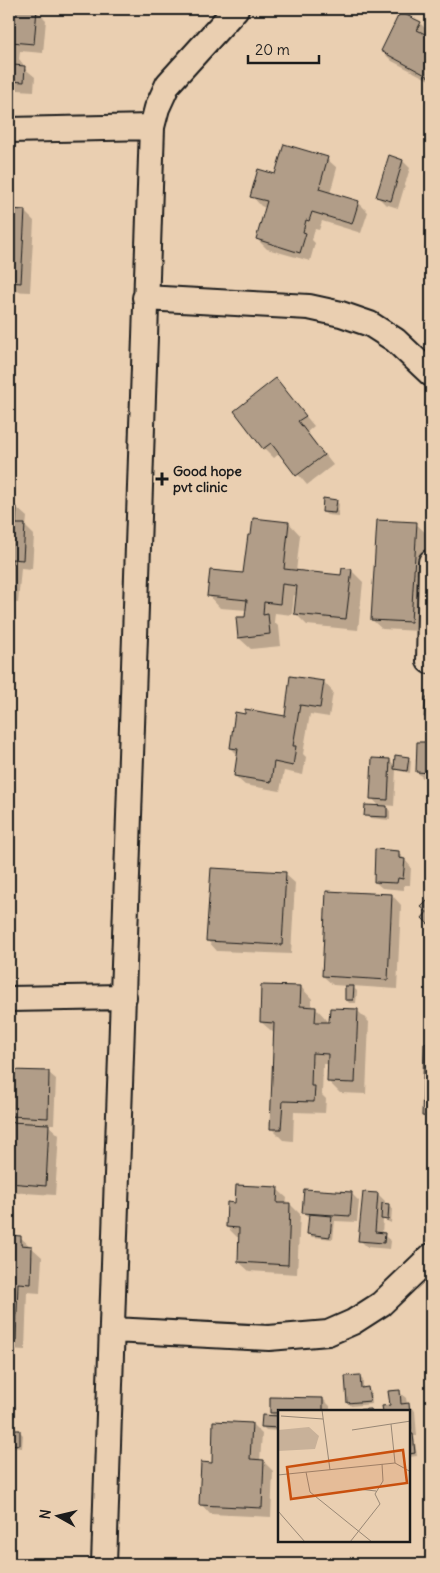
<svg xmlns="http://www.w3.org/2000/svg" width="440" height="1573" font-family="Delius,sans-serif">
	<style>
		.water { fill: #9b8a78; stroke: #685e53 }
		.shadow { fill: #0003 }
		.building { fill: #b19d88; stroke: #1c1c1c }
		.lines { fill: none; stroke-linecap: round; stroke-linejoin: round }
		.minor-casing { stroke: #1c1c1c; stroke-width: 28 }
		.minor { stroke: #eacfb1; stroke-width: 24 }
		.poi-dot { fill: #1c1c1c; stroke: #eacfb1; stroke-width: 2 }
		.labels { text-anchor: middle; stroke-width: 5; stroke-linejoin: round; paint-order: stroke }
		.poi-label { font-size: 14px; font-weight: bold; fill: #1c1c1c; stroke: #eacfb1; text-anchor: start }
		.inset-road { fill: none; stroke: #988775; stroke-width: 1 }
		.view { fill: #c9500e; fill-opacity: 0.15; stroke: #c9500e; stroke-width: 2.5 }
		.inset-edge { fill: none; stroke: #1c1c1c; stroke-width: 2.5 }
	</style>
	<rect width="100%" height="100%" fill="#eacfb1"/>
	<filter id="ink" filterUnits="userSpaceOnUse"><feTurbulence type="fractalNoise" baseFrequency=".02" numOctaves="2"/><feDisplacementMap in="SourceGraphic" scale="10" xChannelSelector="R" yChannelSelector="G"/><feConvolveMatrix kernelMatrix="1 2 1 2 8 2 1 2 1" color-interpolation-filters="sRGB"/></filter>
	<g filter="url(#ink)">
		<path class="water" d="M425,697H431V718L424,717Z"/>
		<path class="shadow" d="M9,9H38V12L46,20L43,53L20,51L19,59L23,64V67L35,77L34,91L17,90V95L9,94Z
			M420,23L430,33L428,37L431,38V81L392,61L382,51Z
			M327,159L337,168L330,194L358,202L368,212L361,233L322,221L319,230L315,229L312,240L315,243L310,261L267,249L257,239L266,208L261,206L252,196L276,175Z
			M403,161L410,168L398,208L385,204L378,197Z
			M9,210L24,211L34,221L30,292L9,291Z
			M276,380L314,426L307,432L333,465L307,485L280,453L274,458L264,448L235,411Z
			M9,423L12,427L9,466Z
			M336,501L339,504L338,516L327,515L323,512Z
			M9,507L17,508L27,517L26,527L34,535L32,569L21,568L18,603L9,602Z
			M289,523L300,535L296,572L342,577L351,570L363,582L358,630L307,625L295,613L297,596L294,595L292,615L275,613L274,622L279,627L281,646L251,649L239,638L247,610L220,608L209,596L245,575Z
			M416,524L426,533L420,631L382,629L372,620Z
			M324,682L333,692L329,717L310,714L303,754L306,757L303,775L284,771L280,791L245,785L235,776L238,755L231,748L286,717Z
			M418,743L431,744V779H424L417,772Z
			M408,758L411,761L410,773L396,770L394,806L385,805L390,811V820L369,818L365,815L380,807L372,798L390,760L395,766Z
			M398,852L411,867L410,885H404V890L382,888L375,882Z
			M9,866L11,868L10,894H9Z
			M285,874L295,883L291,954L217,951L208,941Z
			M392,895L401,905L397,989L352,986L357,991L356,1003H349L346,999L347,986L333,985L323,976Z
			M301,987L312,999V1008H316L327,1020V1023L358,1011L369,1022L366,1094L340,1093L328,1081L329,1064H323L322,1095L326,1099L325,1113L294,1112L293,1141L283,1140L271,1128L275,1034L261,1022Z
			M425,1044H431V1124L423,1116Z
			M9,1071L49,1073L56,1079L54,1124H47L59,1135L55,1195L9,1192Z
			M277,1189L287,1198L286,1204H290L300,1214L297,1274L249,1271L239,1262L240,1237H237L227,1227L237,1204Z
			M352,1194L359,1201L357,1222L335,1221L333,1239L312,1237L308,1234L310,1219L303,1212Z
			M378,1194L385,1201L384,1205L392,1208L391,1223L383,1219L382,1234L391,1241L390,1249L367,1247L360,1240Z
			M9,1237H20L42,1257L40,1293L27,1292L25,1350L9,1349Z
			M359,1377L363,1380V1389H368L371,1392L372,1404L351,1406L348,1402Z
			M9,1379L11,1381L10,1402H9Z
			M399,1392L406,1398L407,1404L415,1411L417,1436H414L417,1456L409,1457V1412L391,1406Z
			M323,1399L330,1406V1412H279V1431L266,1430L263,1427L275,1417L271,1413Z
			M9,1411L13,1415L12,1431H19L23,1435L22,1448L12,1447L10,1485Z
			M252,1424L262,1434L260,1461H263L273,1471L271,1517L210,1514L201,1504L213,1464Z"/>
		<path class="building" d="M9,9H37L34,44L11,42L10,52L14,53L13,65L25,66L24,82L9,81Z
			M400,12L421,22L417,30L431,37V78L381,51Z
			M284,144L328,157L319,189L359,201L352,224L312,212L309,221L306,220L303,232L306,233L300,253L256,239L267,201L250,197L258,169L275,174Z
			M389,155L403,160L391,201L376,197Z
			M9,209L25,210L21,283L9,282Z
			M276,378L306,416L298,421L324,455L296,476L271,443L263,449L234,411Z
			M323,498L337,500L335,513L322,512Z
			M9,506L17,507L16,524H25L23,560L12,559L9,594Z
			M253,518L289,522L284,569L341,575L342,568L352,569L346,619L294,614L297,586L282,584L280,604L264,602L263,615L268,614L270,634L238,638L236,617H245L247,600L207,596L210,570L243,573L248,535H251Z
			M377,520L417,522L411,622L371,620Z
			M290,676L324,681L320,708L300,705L293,746H296L293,766L274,762L271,782L234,776L238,749L230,748L235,712L245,714V709L285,716Z
			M417,742H431V773L416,772Z
			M395,755L409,757L407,771L394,769Z
			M372,758L390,759L388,800L370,799Z
			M365,805L387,806V817L364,816Z
			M375,849L399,851V858L405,859L403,879L398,878L397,883L374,882Z
			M211,868L286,872L282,945L206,941Z
			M326,891L392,894L388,980L322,976Z
			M431,897V927L422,918L427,912L421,907Z
			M261,985L301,986L300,1006L316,1007L315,1022H329L330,1008L358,1009L355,1083L327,1082L328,1054L312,1053L311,1086H315L314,1102L283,1101L281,1129H270L274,1023L260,1022Z
			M345,986H354L353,1000H345Z
			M424,1043H431V1117L422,1116Z
			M9,1070L49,1071L48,1118L9,1116Z
			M9,1122L49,1124L46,1186L9,1183Z
			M236,1185L278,1187L277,1203H290L288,1265L238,1262L239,1228L226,1227L227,1202L235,1203Z
			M304,1189L352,1192L350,1216L302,1213Z
			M363,1192L378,1193L375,1232L385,1233L384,1243L358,1241Z
			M382,1203L389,1204L388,1220L381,1219Z
			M309,1214L332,1216L330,1237L307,1234Z
			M9,1235L21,1236V1245L32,1246L31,1284L18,1283L16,1341L9,1340Z
			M360,1375L361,1388L368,1387L370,1401L347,1403L345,1376Z
			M400,1390L401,1404L409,1403L411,1429L409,1430V1412H383L382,1406L390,1405L388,1391Z
			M270,1397L323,1398V1412L270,1413Z
			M371,1409L372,1412H348V1410Z
			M262,1415L279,1416V1428L261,1427Z
			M213,1421L252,1423L250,1459L264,1460L262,1508L199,1505L201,1462L212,1463Z
			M9,1430H20V1445L9,1444Z
			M409,1434H413L415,1453L409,1454Z"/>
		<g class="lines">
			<defs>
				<path id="minor" d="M9,130L152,127
					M145,298L309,307L341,314L370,324L395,340L431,374
					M429,661L431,562
					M9,999L124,997
					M113,1330L269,1338L328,1333L353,1322L381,1304L431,1256
					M104,1564L152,127L157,108L168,84L236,9"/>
			</defs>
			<use href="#minor" class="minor-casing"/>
			<use href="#minor" class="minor"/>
		</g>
	</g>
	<path class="poi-dot" d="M159.5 471.5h5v5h5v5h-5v5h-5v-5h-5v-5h5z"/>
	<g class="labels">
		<g class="poi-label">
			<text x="173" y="476">Good hope<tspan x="173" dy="16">pvt clinic</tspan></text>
		</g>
	</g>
	<g transform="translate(278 1410)">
		<rect width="132" height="132" fill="#eacfb1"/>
		<path d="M31,17L41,26L37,39L0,41V20Z" fill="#c8b199"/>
		<path class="inset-road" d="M44,0L52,60M3,6L45,9M74,20L113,14M117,53L113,14L133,11M28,62L32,82L94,132M0,65L117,53L133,62M80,79L98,81M0,101L27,132M72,132L102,94L97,84L105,71L104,54"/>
		<path class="view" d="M125,40L129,73L13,89L9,57Z"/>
		<rect width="132" height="132" class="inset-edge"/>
	</g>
	<rect width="440" height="1573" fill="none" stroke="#eacfb1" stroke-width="30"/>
	<rect x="15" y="15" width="410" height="1543" fill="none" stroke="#1c1c1c" stroke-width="2" filter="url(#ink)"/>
	<g transform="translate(58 1516) rotate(278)" stroke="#eacfb1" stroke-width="4" paint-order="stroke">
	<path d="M0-4L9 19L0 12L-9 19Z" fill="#1c1c1c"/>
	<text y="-8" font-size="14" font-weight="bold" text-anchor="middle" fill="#1c1c1c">N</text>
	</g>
	<path d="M248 55v8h71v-8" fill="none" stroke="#1c1c1c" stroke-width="2.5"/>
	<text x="255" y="55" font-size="15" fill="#1c1c1c" stroke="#eacfb1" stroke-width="4" paint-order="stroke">20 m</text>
</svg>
